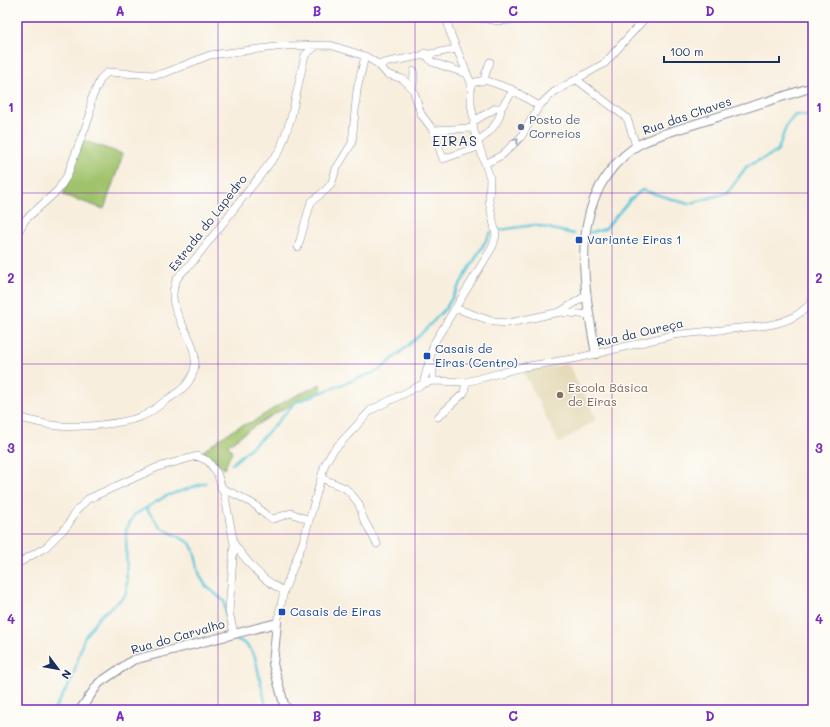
<svg xmlns="http://www.w3.org/2000/svg" width="830" height="727" font-family="Mali,sans-serif">
	<style>
		.built { fill: #e4dbba }
		.green { fill: #a0c26b; stroke: #5e7864 }
		.lines { fill: none; stroke-linecap: round; stroke-linejoin: round }
		.stream { stroke: #5dc6d9; stroke-width: 2.5 }
		.minor-casing { stroke: #8a8e9e; stroke-width: 8 }
		.tertiary-casing { stroke: #8a8e9e; stroke-width: 10 }
		.minor { stroke: #fff; stroke-width: 7 }
		.tertiary { stroke: #fff; stroke-width: 8 }
		.oneway { stroke: #8d97ae }
		.grid { fill: none; stroke: #7b2cbf; stroke-width: 1; stroke-opacity: 0.55 }
		.service-dot { fill: #5c6f8a; stroke: #fdfcf7; stroke-width: 1.5 }
		.transit-dot { fill: #1a4fb4; stroke: #fdfcf7; stroke-width: 1.5 }
		.education-dot { fill: #8d6e63; stroke: #fdfcf7; stroke-width: 1.5 }
		.labels { text-anchor: middle; stroke-width: 3; stroke-linejoin: round; paint-order: stroke }
		.street-label { font-size: 12px; fill: #1b2f5e; stroke: #fdfcf7 }
		.service-label { font-size: 12px; fill: #4e5e75; stroke: #fdfcf7; text-anchor: start }
		.transit-label { font-size: 12px; fill: #164399; stroke: #fdfcf7; text-anchor: start }
		.education-label { font-size: 12px; fill: #785e54; stroke: #fdfcf7; text-anchor: start }
		.quarter-label { font-size: 14px; letter-spacing: 1px; fill: #1b2f5e; stroke: #fdfcf7 }
		.neatline { fill: none; stroke: #7b2cbf; stroke-width: 1.5 }
		.grid-label { font-size: 13px; text-anchor: middle; font-weight: bold; fill: #7b2cbf }
	</style>
	<rect width="100%" height="100%" fill="#fdfcf7"/>
	<filter id="ink" filterUnits="userSpaceOnUse"><feTurbulence type="fractalNoise" baseFrequency=".025" numOctaves="2"/><feDisplacementMap in="SourceGraphic" scale="8" xChannelSelector="R" yChannelSelector="G"/><feConvolveMatrix kernelMatrix="1 2 1 2 8 2 1 2 1" color-interpolation-filters="sRGB"/></filter>
	<filter id="wash" filterUnits="userSpaceOnUse"><feTurbulence type="fractalNoise" baseFrequency=".012" numOctaves="4" result="noise"/><feDisplacementMap in="SourceGraphic" scale="16" xChannelSelector="R" yChannelSelector="G"/><feGaussianBlur stdDeviation="0.9" result="paint"/><feColorMatrix in="noise" values="0 0 0 0 0 0 0 0 0 0 0 0 0 0 0 0 0 1.4 0 .05"/><feComposite in="paint" operator="in"/></filter>
	<g filter="url(#wash)">
		<rect width="100%" height="100%" fill="#f8eedd"/>
		<path class="built" d="M568,364L597,419L559,443L523,371Z"/>
		<path class="green" d="M82,140L123,154L104,209L63,195Z
			M320,384L321,392C287,405 257,423 228,445L232,452L224,469L211,457L202,452L219,439L238,427L254,421L285,401Z"/>
		<g class="lines">
			<path class="stream" d="M500,230L534,225L574,234
				M590,233L605,229L630,200L642,190L688,204L727,193L747,166L777,152L787,124L795,115L813,116
				M232,464L265,435L296,402L380,370L420,335L446,308L491,232
				M146,508L160,527L190,543L194,551L200,576L206,586L224,601L227,625L234,639C244,641 251,648 255,657L267,710
				M54,710L72,679L84,638L99,617L125,596L127,587L126,530L134,515L166,496L205,483"/>
		</g>
	</g>
	<g filter="url(#ink)">
		<g class="lines">
			<defs>
				<path id="minor" d="M473,17L499,21L554,17
					M425,53L432,62L467,74
					M378,64L456,49
					M485,80V75L490,62
					M577,80L627,118L636,146
					M471,83L485,80L511,89L539,106
					M413,89L414,71
					M474,121L496,108H501L513,91
					M473,128L433,130L443,159L478,147
					M476,142C488,135 501,121 501,108
					M485,164L502,155L521,137L539,106L554,92L605,63L646,17
					M17,234L25,220L58,190L67,176L90,115L91,100L101,78L108,72L154,75L165,73L210,55L284,46L330,45L365,56L378,64L387,74L403,79L413,89L421,114L433,130
					M298,247L311,202L327,189L332,182L336,169L352,143L357,90L365,56
					M455,308L494,322L509,323L560,312L587,295
					M560,312L589,315
					M430,360L433,367V381
					M423,384L434,343L493,246L496,235L489,201L490,178L473,128L474,121L471,104V83L449,30L447,17
					M17,417C30,420 45,425 59,426C78,428 122,424 140,417C150,414 159,405 168,399C181,391 193,382 195,365C198,334 161,311 177,279C180,273 187,268 191,264L280,150L291,118L305,55L316,46
					M438,417L464,393L466,382
					M321,478L345,488L352,495L359,504L363,518L377,544
					M221,488L239,496L255,505L267,516L273,519L291,513L309,520
					M234,544C250,565 260,579 284,591
					M17,564L46,547L68,525L76,511L88,499L158,467L197,456L208,461L217,473L225,497L234,544L229,612L234,633
					M277,623L284,591L303,542L325,464L333,451L371,410L423,384L433,381L466,382L523,367L578,358L673,335L769,325C789,321 799,316 813,301"/>
				<path id="tertiary" d="M596,354C583,283 566,196 635,147C642,142 652,139 660,135L813,87
					M80,710L99,683L133,660L277,623L273,664L284,704L288,710"/>
			</defs>
			<use href="#minor" class="minor-casing"/>
			<use href="#tertiary" class="tertiary-casing"/>
			<use href="#minor" class="minor"/>
			<use href="#tertiary" class="tertiary"/>
		</g>
		<defs><path id="oneway-chevron" d="M-2-3.5L2.5 0L-2 3.5" fill="none" stroke-width="1.6" stroke-linecap="round" stroke-linejoin="round"/></defs>
		<use class="oneway" href="#oneway-chevron" transform="translate(516 141) rotate(-45)"/>
	</g>
	<path class="grid" d="M218,17V710M415,17V710M612,17V710M17,193H813M17,364H813M17,534H813"/>
	<circle class="service-dot" cx="521" cy="127" r="4"/>
	<g class="transit-dot">
		<rect x="575" y="236" width="8" height="8" rx="2"/>
		<rect x="423" y="352" width="8" height="8" rx="2"/>
		<rect x="278" y="608" width="8" height="8" rx="2"/>
	</g>
	<circle class="education-dot" cx="560" cy="395" r="4"/>
	<g class="labels">
		<g class="street-label">
			<text transform="translate(687 116) rotate(-19)" y="4">Rua das Chaves</text>
			<text transform="translate(208 223) rotate(-52)" y="4">Estrada do Lapedro</text>
			<text transform="translate(640 333) rotate(-13)" y="4">Rua da Oureça</text>
			<text transform="translate(178 637) rotate(-16)" y="4">Rua do Carvalho</text>
		</g>
		<g class="service-label">
			<text x="529" y="124">Posto de<tspan x="529" dy="14">Correios</tspan></text>
		</g>
		<g class="transit-label">
			<text x="587" y="244">Variante Eiras 1</text>
			<text x="435" y="353">Casais de<tspan x="435" dy="14">Eiras (Centro)</tspan></text>
			<text x="290" y="616">Casais de Eiras</text>
		</g>
		<g class="education-label">
			<text x="568" y="392">Escola Básica<tspan x="568" dy="14">de Eiras</tspan></text>
		</g>
		<g class="quarter-label">
			<text x="455" y="146">EIRAS</text>
		</g>
	</g>
	<rect width="830" height="727" fill="none" stroke="#fdfcf7" stroke-width="44"/>
	<g transform="translate(58 669) rotate(122)" stroke="#fdfcf7" stroke-width="3" paint-order="stroke">
	<path d="M0-3L7 15L0 10L-7 15Z" fill="#1b2f5e"/>
	<text y="-6" font-size="11" font-weight="bold" text-anchor="middle" fill="#1b2f5e">N</text>
	</g>
	<path d="M664 56v6h115v-6" fill="none" stroke="#1b2f5e" stroke-width="2"/>
	<text x="670" y="56" font-size="12" fill="#1b2f5e" stroke="#fdfcf7" stroke-width="3" paint-order="stroke">100 m</text>
	<rect x="22" y="22" width="786" height="683" class="neatline"/>
	<g class="grid-label">
		<text x="120" y="16">A</text>
		<text x="317" y="16">B</text>
		<text x="513" y="16">C</text>
		<text x="710" y="16">D</text>
		<text x="11" y="112">1</text>
		<text x="819" y="112">1</text>
		<text x="11" y="283">2</text>
		<text x="819" y="283">2</text>
		<text x="11" y="453">3</text>
		<text x="819" y="453">3</text>
		<text x="11" y="624">4</text>
		<text x="819" y="624">4</text>
		<text x="120" y="721">A</text>
		<text x="317" y="721">B</text>
		<text x="513" y="721">C</text>
		<text x="710" y="721">D</text>
	</g>
</svg>
